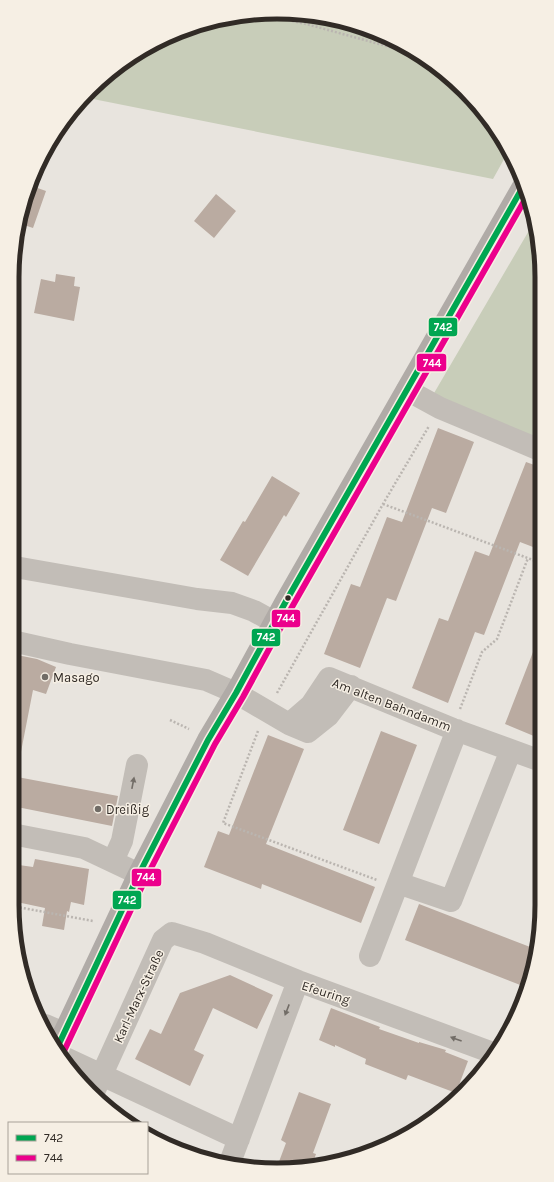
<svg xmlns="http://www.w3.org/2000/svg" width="554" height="1182" font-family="Karla,sans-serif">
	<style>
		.green { fill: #c8cdb9 }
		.building { fill: #baaba1 }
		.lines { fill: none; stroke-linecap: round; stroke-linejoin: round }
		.path { stroke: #bab5b0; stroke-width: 2.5; stroke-dasharray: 2 2; stroke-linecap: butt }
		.minor { stroke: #c2bdb7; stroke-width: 22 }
		.major { stroke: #b0aba7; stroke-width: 22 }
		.bus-1-casing { stroke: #f6efe4; stroke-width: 9 }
		.bus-2-casing { stroke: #f6efe4; stroke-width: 9 }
		.bus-1 { stroke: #00a651; stroke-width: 6 }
		.bus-2 { stroke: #ec008c; stroke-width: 6 }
		.oneway { fill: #726d67 }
		.bus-dot { fill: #312b26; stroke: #f6efe4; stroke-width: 1.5 }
		.poi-dot { fill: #716c66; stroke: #f6efe4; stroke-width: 1.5 }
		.labels { text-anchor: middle; stroke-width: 3; stroke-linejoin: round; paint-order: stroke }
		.poi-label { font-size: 13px; fill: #312b26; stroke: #f6efe4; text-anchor: start }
		.street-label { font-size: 13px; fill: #312b26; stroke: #f6efe4 }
		.rim { fill: none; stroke: #312b26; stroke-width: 5 }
		.line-badge { stroke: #f6efe4; stroke-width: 1.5 }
		.badge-label { font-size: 11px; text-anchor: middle; font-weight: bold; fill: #fff }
	</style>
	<rect width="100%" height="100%" fill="#e8e4de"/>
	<path class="green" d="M265,13L387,37L439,67L487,116L508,152L493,179L83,97L90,89L130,57L176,32L226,17Z
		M534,222L540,242V444L430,400Z"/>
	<path class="building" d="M29,185L46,191L33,228L18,223Z
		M216,194L236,211L214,238L194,221Z
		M56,274L75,277L74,286L80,287L74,321L34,313L41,279L55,282Z
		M438,428L474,442L446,513L432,508L396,601L387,598L360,668L324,654L351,584L360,587L387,517L402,522Z
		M526,462L540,467L541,528L533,547L520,542L484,635L475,632L448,703L412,688L439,618L448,621L475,551L489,556Z
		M272,476L300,493L286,517L284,515L248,576L220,560L243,521L245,522Z
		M540,634H541V739L505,724Z
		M12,654L37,659L56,667L46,694L33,690L20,757L12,756Z
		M381,731L417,745L379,844L343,830Z
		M268,735L304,749L266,844L375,887L361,923L262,884L261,889L204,867L218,831L229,835Z
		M12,776L118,796L112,826L12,806Z
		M35,859L89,869L84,905L71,902L69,912L67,911L64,930L42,926L45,908L12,901V864L33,867Z
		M419,904L538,950L537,957L528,988L405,940Z
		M230,975L273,995L257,1029L213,1008L194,1050L204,1055L190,1086L135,1059L150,1029L161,1034L180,993Z
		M331,1008L380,1027L379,1029L419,1043V1042L446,1050L445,1052L468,1061L456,1093L408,1075L406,1080L365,1064L366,1059L335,1045V1047L319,1040Z
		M299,1092L331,1104L313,1153L316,1154L311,1168L277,1167L286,1143L281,1140Z"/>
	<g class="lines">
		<path class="path" d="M261,14L310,25L419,55
			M383,504L541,563
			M277,693L383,504L429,426
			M460,709L482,652L497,639L528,558
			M170,720L189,729
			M258,731L223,823L377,880
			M12,906L93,921"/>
		<path class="minor" d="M407,390L440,408L540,450
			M15,567L197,599L232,603L254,611L274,622
			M12,641L70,654L206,680L236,693L289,724L311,705L329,678L453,729L541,761
			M289,724L308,732L328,716L351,686
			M12,834L84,848L139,874
			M113,861L122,841L137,765
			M398,883L451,901L511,750
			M370,956L457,730
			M45,1025L64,1033
			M61,1056L239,1139
			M94,1092L163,940L172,933L205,943L298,981
			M229,1165L298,981L493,1053"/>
		<path class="major" d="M57,1048L139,874L208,740L236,693L285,603L524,185"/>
		<defs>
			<path id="bus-1" d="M57,1048L139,874L208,740L236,693L285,603L524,185"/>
			<path id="bus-2" d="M64,1051L146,878L215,744L243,697L292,607L527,196"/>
		</defs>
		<use href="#bus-1" class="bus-1-casing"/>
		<use href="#bus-2" class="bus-2-casing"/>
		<use href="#bus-1" class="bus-1"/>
		<use href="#bus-2" class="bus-2"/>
	</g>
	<defs><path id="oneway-solid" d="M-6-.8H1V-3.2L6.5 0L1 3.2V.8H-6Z"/></defs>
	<g class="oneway">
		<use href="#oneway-solid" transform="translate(133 783) rotate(-79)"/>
		<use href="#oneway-solid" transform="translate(287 1010) rotate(111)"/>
		<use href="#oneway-solid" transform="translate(456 1039) rotate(-160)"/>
	</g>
	<circle class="bus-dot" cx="288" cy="598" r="3.5"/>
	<g class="poi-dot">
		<circle cx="45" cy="677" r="4"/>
		<circle cx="98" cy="809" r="4"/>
	</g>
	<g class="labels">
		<g class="poi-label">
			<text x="53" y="682">Masago</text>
			<text x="106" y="814">Dreißig</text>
		</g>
		<g class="street-label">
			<text transform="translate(392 704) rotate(21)" y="5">Am alten Bahndamm</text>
			<text transform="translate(326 992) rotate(18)" y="5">Efeuring</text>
			<text transform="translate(138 996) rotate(-65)" y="5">Karl-Marx-Straße</text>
		</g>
	</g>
	<path d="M0 0H554V1182H0ZM277 19H277A258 258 0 0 1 535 277V905A258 258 0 0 1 277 1163H277A258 258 0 0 1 19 905V277A258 258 0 0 1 277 19Z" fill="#f6efe4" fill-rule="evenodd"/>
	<path class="rim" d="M277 19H277A258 258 0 0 1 535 277V905A258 258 0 0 1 277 1163H277A258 258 0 0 1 19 905V277A258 258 0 0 1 277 19Z"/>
	<g class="line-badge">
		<rect x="428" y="317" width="30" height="20" rx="4" fill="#00a651"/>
		<rect x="416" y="353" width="31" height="19" rx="4" fill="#ec008c"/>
		<rect x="271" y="609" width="30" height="19" rx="4" fill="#ec008c"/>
		<rect x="251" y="628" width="30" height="19" rx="4" fill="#00a651"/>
		<rect x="131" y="868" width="31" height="19" rx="4" fill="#ec008c"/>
		<rect x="112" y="890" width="30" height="20" rx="4" fill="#00a651"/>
	</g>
	<g class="badge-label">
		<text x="443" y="331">742</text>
		<text x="432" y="367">744</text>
		<text x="286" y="622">744</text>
		<text x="266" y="641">742</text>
		<text x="146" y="881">744</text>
		<text x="127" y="904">742</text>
	</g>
	<rect x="8" y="1122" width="140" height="52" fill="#f6efe4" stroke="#a7a198"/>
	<rect x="16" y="1135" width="20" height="6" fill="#00a651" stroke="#a7a198"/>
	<text x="44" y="1142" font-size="12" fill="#312b26">742</text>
	<rect x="16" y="1155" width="20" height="6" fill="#ec008c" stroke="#a7a198"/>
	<text x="44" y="1162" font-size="12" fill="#312b26">744</text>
</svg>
